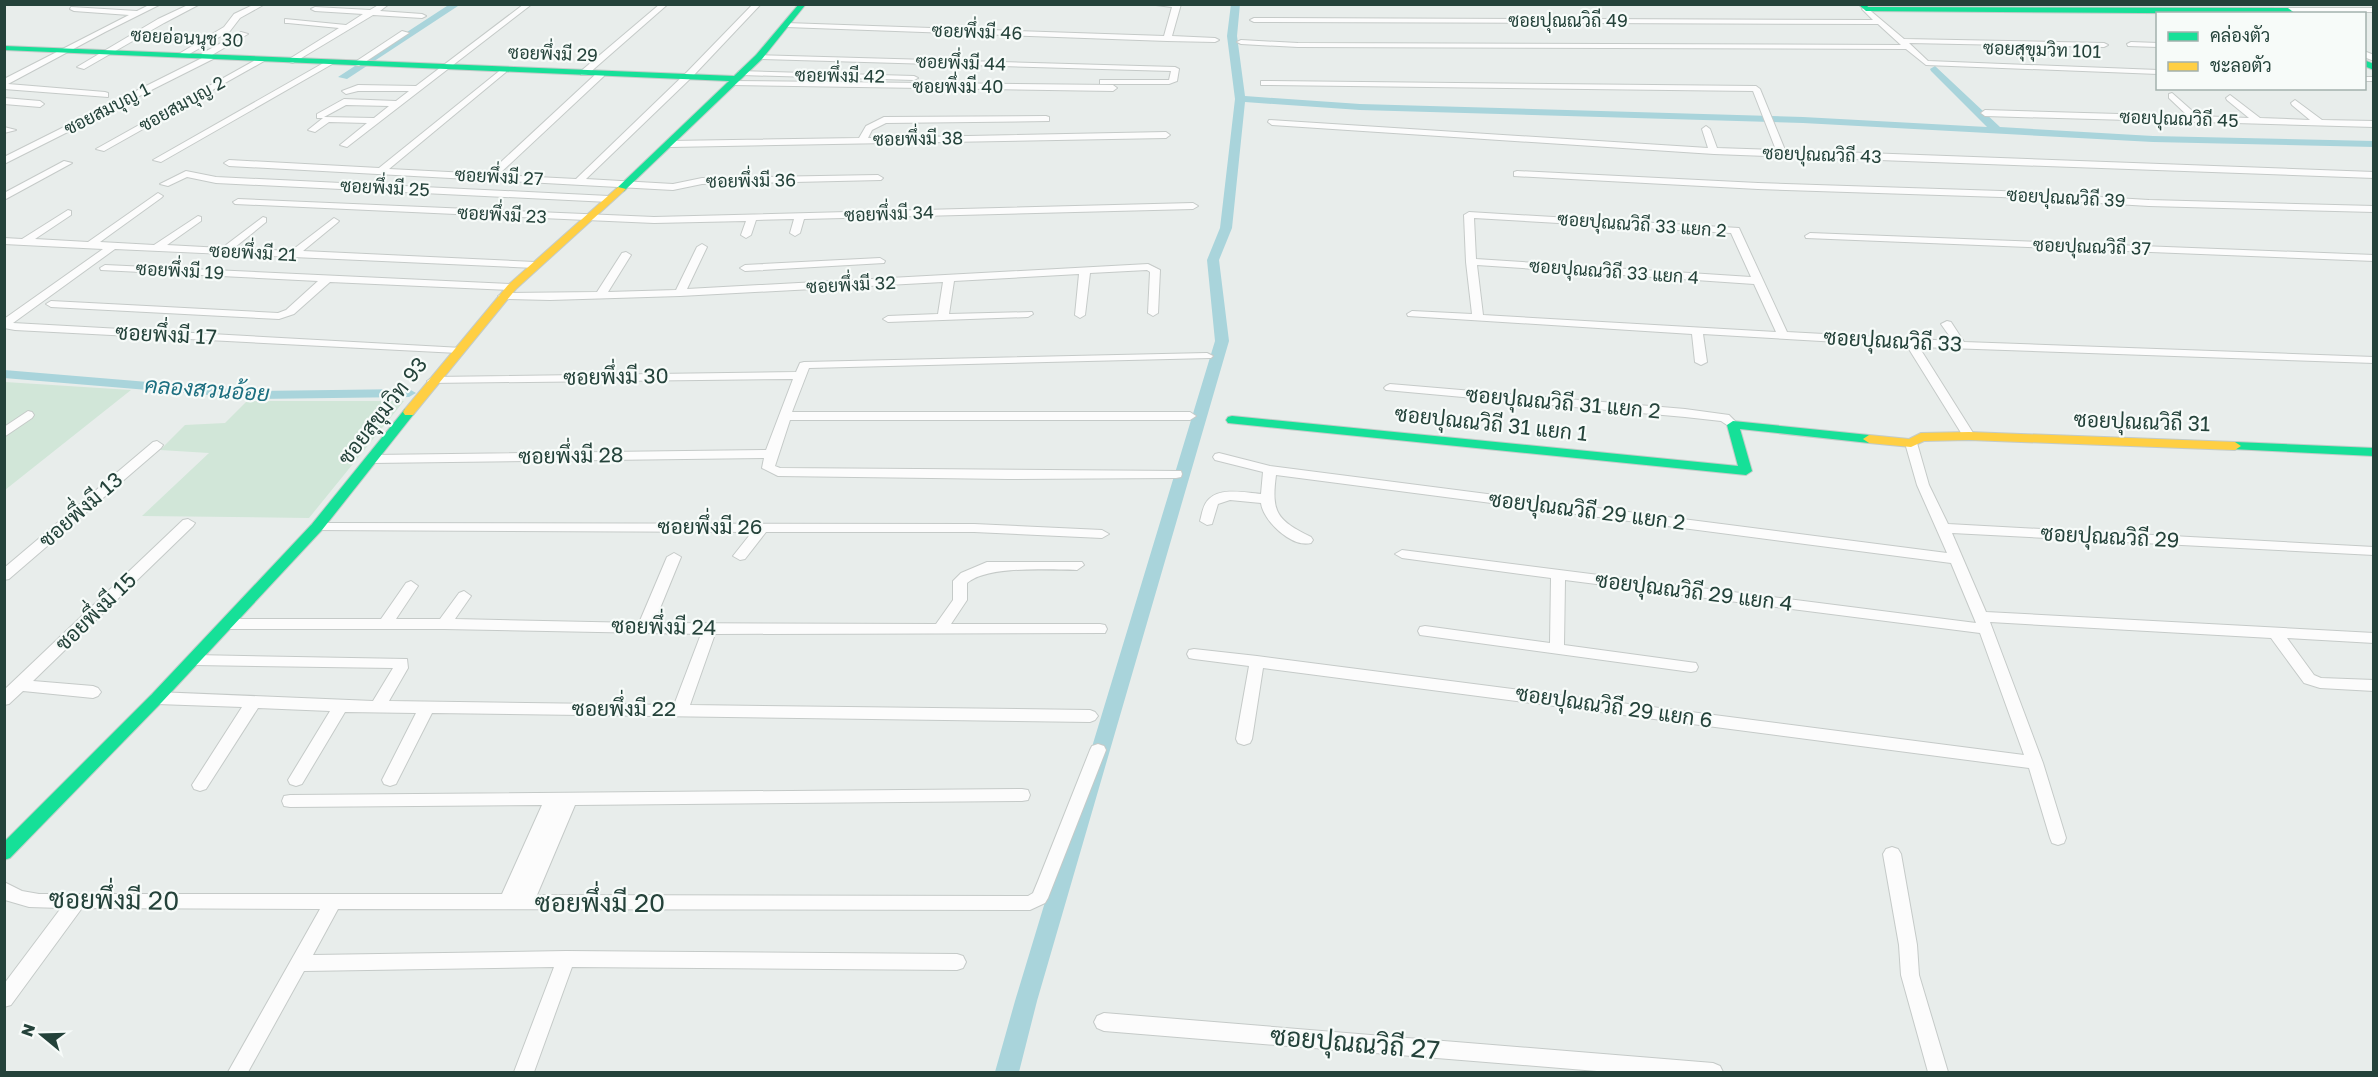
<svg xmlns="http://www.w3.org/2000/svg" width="2378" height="1077" font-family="'Golos Text',Sarabun,sans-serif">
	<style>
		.green { fill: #d1e6d8 }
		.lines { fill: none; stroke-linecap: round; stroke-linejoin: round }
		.canal { fill: #a9d4db; fill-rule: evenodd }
		.street-casing { stroke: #c5cac8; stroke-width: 2 }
		.fast-casing { stroke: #c3cbc8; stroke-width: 2 }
		.slow-casing { stroke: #c3cbc8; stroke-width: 2 }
		.street { fill: #fcfcfc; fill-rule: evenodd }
		.fast { fill: #16e098; fill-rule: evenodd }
		.slow { fill: #ffcf43; fill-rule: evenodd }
		.labels { text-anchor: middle; stroke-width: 4.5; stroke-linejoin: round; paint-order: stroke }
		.far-street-label { font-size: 18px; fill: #24423a; stroke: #f7fbf9 }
		.street-label { font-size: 21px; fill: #24423a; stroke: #f7fbf9 }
		.water-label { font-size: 22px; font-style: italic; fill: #1c6f80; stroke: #f7fbf9 }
		.near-street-label { font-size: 26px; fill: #24423a; stroke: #f7fbf9 }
	</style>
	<rect width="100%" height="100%" fill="#e8edeb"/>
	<path class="green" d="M5,382L131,390L5,490Z
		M247,401H404L309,518L142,516L209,453L160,450L185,425L225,423Z"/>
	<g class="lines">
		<path class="canal" d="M450,4H461L347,79L338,77Z
			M1231,4H1240L1237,36L1245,96L1360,104L1803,117L1987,127L1931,71L1930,69L1935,66L2000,127L2153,136L2374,141V147L2153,142L1803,123L1360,110L1245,102L1232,228L1219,260L1229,341L1037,1001L1019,1072H995L1015,1001L1215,341L1207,260L1220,228L1235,99L1227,36Z
			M4,370L257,391L409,389L416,393L409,397L257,399L4,378Z"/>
		<defs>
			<path id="street" d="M151,4H161L105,32L8,84L105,92L108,93V97L4,89V79L129,15L74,11L70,9L71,7L137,11Z
				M190,4H200L164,23L84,69L77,67L158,19Z
				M255,4H265L240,18L230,31L184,57L177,55L224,27L234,14Z
				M380,4H389L380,11L422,14L426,16L422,18L373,15L293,63L286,61L339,28L288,23H285V19L346,25L363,14L315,11L311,9L315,7L370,10Z
				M524,4H532L347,147L340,145L367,123L329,122L315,132L308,130L323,118H317V114L344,99L396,101L409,91H358L346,94L342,91L358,85L416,86ZM346,105L389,106L374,118L324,117Z
				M660,4H668L587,75H581V71Z
				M753,4H761L693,76L586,179L673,184L702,178L878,175L883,178L881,180L702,184L673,190L229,166L224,163L229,160L379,168L503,68H506V72L389,169L488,174L598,72H604V76L498,175L576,179L687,72Z
				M1148,4H1181L1172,36L1215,38L1219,40L1215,42L1167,41L786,27L782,25L786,23L1164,36L1172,7Z
				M1866,7L1904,39L2104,43L2108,45L2104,47L1909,43L1928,61L2158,70V74L1926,65L1906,49L1298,47L1241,44L1237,42L1241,40L1298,43L1901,45L1878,24L1254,22L1250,20L1254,18L1873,20L1862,9Z
				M2285,8H2374V12H2285Z
				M402,31L409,33L359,66L352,64Z
				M241,32L248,34L212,55L213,59L4,164V157L202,58L201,54Z
				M2131,42L2158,43V47L2128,46L2127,44Z
				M2364,51L2374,55V61L2364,57Z
				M756,55L1175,67L1179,69L1177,81L1169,84H1100V80H1169L1171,71L759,59H756Z
				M259,58L266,60L104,151L96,149Z
				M327,61L334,63L161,162L153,160Z
				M739,71L914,76L918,78L914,80L742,75L738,73Z
				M2364,77H2374V81H2364Z
				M729,81L1113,85L1117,88L1113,91L732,85L728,83Z
				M1261,81L1756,86L1760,89L1785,150L2374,172V178L1714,154L1272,125L1268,122L1269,120L1708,148L1702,129L1706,126L1710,129L1717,148L1776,150L1753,91L1264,85H1261Z
				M2172,93L2198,116L2249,118L2227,100L2226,98L2230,95L2260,118L2310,120L2292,105L2291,103L2295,100L2322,120L2374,121V127L1985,116L1981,113L1985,110L2188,116L2169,98V94Z
				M4,98L40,101L44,104L40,107L4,104Z
				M1046,116L1049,117V121L886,123L872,130L868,138L1166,132L1170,135L1166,138L670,147L666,144L670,141L859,138L866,126L884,117Z
				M4,127L16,130L4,133Z
				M64,161L72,163L4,200V193Z
				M186,171L216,177L609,196L614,199L609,202L216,183L187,177L168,186L160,184Z
				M1517,171L1758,183L2001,191L2149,200L2374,206V212L2149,206L2001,197L1758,189L1514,176V172Z
				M158,193L163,196L161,198L100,242L154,245L198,216L201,217V221L167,245L222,248L263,217L266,218V222L234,248L291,251L334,218L339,221L337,223L303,251L535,262L540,265L535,268L115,249L13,323L462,348L464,350L458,353L15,330L4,328V319L103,249L4,244V238L22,239L68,210L71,211V215L35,239L88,242Z
				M238,199L654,217L1193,203L1198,206L1193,209L804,219L800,233L795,236L790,233L794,219L756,220L751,235L746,238L741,235L746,221L654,223L235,204L233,202Z
				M1469,212L1739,228L1787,332L1953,341L1941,324L1947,321L1951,322L1964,342L2374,357V363L1919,347L1975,436L1969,440L1963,436L1907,346L1703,334L1707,362L1701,365L1695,362L1692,334L1408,316L1407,314L1412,311L1472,314L1466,262L1464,215ZM1474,218L1731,233L1751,277L1476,259ZM1477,265L1754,284L1776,332L1483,315Z
				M1810,233L2374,255V261L1806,238L1805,236Z
				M702,244L707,247L687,289L1148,264L1160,270L1158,313L1153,316L1148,313L1150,272L1147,270L1090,273L1085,315L1080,318L1075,315L1079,274L954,281L949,314L1032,312L1033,314L1028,317L888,322L883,319L888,316L938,314L943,282L680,296L550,300L503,299L498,296L503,293L597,292L622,253L626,252L631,255L608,292L676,290L697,247Z
				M880,258L885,261L884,263L745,271L740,268L745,265Z
				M105,265L512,284L517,287L512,290L330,282L294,314L279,319L51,307L46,304L51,301L278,313L286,310L318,281L101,270L100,268Z
				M1207,353L1213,356L1211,358L809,368L792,412H1190L1196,416L1190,420H790L775,466L780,468L1181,471L1182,474L1181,477L1176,478L1008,479L778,476L762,468L764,458L372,463L366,459L372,455L766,450L793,379L429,383L427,381L433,377L796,372L800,363L804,362Z
				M1390,384L1685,409L1729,415L1739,425L1733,429L1721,421L1685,417L1386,390L1384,388L1386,386Z
				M28,411L32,412L34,415L32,418L4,437V427Z
				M1911,439L1917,443L1929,485L1948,524L2374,547V555L1952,533L1986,612L2374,633V643L2287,638L2314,675L2321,678L2374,680V691L2320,688L2304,683L2271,638L1990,622L2043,763L2066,838L2064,843L2058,845L2052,843L2050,838L2029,768L1263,668L1252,739L1250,743L1244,745L1238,743L1236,739L1249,666L1194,659L1189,658L1187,654L1189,650L1194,649L1257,656L2024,755L1980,633L1565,580L1564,645L1696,663L1698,667L1696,671L1691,672L1420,635L1418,631L1420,627L1425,626L1550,643L1551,578L1402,558L1395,554L1402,550L1976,623L1951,563L1276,475C1271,513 1277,520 1311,537L1313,540L1311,543C1292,548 1263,521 1261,503L1230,500L1218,504L1212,524L1207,525L1200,521C1202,514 1203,504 1209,499C1221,487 1247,493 1261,494L1263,472L1215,460L1213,457L1215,454L1219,453L1270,466L1947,553L1917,485L1905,443Z
				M157,441L163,445L161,448L9,579L4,580V568L153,442Z
				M188,519L195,523L193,526L33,681L93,686L98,688L101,692L98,696L93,698L23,691L9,704L4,705V690L183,520Z
				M317,523L974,524L1102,530L1109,534L1102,538L974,532H766L745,559L740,560L733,556L752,532L312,530L310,527L312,524Z
				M674,553L681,557L654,623L936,624L953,600V581L961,573L987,562H1082L1084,565L1077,570C1049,570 988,565 967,583V600L951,624H1100L1105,625L1107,629L1105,633L715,634L690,705L1090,710L1095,712L1098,716L1095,720L1090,722L432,713L396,784L390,786L384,784L382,780L416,713L345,712L302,784L296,786L290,784L288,780L330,711L258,708L206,789L200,791L194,789L192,785L242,707L157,704L152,702L149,698L152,694L157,692L373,701L393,668L194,665L189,664L187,660L189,656L194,655L407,659L408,668L389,701L674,705L701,634L444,629H227L222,628L220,624L222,620L227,619H381L406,583L411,581L418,586L396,619H440L459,593L464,591L471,596L455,619L639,623L667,557Z
				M1098,744L1104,746L1106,750L1048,898L1045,903L1030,910L338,909L313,955L566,951L957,954L963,956L966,962L963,968L957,970L572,967L534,1072H514L554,967L304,971L248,1072H228L320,909L82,908L11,1005L4,1007V984L61,908L29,907L5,900L4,882L22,891L39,894H502L542,805L290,807L284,806L282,801L284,796L290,795L1022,789L1028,790L1030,795L1028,800L1022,801L575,805L537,895L1028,896L1033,893L1038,881L1090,750L1092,746Z
				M1892,847L1898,849L1901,854L1917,945L1919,975L1948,1072H1928L1901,975L1899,945L1883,854L1886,849Z
				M1104,1013L1713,1063L1720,1066L1723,1072H1609L1104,1031L1097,1028L1094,1022L1097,1016Z"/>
			<path id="fast" d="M799,4H806L762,59L624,191L621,192L616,189L618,187L729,81L4,50V46L734,76L756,55Z
				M1858,4H1866L1868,7L2288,8L2296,14L1866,11Z
				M2364,60L2374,64V70L2364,66Z
				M409,408L413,409L415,412L413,415L322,530L162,702L10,858L4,860V842L152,694L312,524L405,409Z
				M1232,416L1738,466L1727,425L1733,421L1869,435L1875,439L1869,443L1740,429L1752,471L1746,475L1228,423L1226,420L1228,417Z
				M2235,442L2374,448V456L2231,449L2229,446Z"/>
			<path id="slow" d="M618,187L626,189L516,289L413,415H405L403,412L405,409L508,285Z
				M1969,432L2235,442L2241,446L2235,450L1969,440L1924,441L1911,447L1869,443L1863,439L1869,435L1909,439L1921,433Z"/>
		</defs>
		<use href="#street" class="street-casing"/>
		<use href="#fast" class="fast-casing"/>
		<use href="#slow" class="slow-casing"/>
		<use href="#street" class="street"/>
		<use href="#fast" class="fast"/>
		<use href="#slow" class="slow"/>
	</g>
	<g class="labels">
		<g class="far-street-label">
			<text x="1568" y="27">ซอยปุณณวิถี 49</text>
			<text transform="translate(977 32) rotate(2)" y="6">ซอยพึ่งมี 46</text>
			<text transform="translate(187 38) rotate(3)" y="6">ซอยอ่อนนุช 30</text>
			<text transform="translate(2042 50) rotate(2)" y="6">ซอยสุขุมวิท 101</text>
			<text transform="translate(553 54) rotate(2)" y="6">ซอยพึ่งมี 29</text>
			<text transform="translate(961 63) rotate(2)" y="6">ซอยพึ่งมี 44</text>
			<text transform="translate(840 76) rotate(1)" y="6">ซอยพึ่งมี 42</text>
			<text x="958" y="93">ซอยพึ่งมี 40</text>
			<text transform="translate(182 104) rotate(-29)" y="6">ซอยสมบุญ 2</text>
			<text transform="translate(107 109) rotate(-27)" y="6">ซอยสมบุญ 1</text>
			<text transform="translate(2179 119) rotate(2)" y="6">ซอยปุณณวิถี 45</text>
			<text transform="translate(918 139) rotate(-1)" y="6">ซอยพึ่งมี 38</text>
			<text transform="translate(1822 155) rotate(2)" y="6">ซอยปุณณวิถี 43</text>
			<text transform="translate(499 177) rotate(3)" y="6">ซอยพึ่งมี 27</text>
			<text transform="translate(751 181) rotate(-1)" y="6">ซอยพึ่งมี 36</text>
			<text transform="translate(385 188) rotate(3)" y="6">ซอยพึ่งมี 25</text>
			<text transform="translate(2066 198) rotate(3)" y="6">ซอยปุณณวิถี 39</text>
			<text transform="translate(889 214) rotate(-2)" y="6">ซอยพึ่งมี 34</text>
			<text transform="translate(502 215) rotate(3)" y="6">ซอยพึ่งมี 23</text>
			<text transform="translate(1642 225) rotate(4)" y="6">ซอยปุณณวิถี 33 แยก 2</text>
			<text transform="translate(2092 247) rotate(2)" y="6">ซอยปุณณวิถี 37</text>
			<text transform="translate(253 253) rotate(3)" y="6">ซอยพึ่งมี 21</text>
			<text transform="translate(180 271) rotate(3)" y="6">ซอยพึ่งมี 19</text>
			<text transform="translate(1614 272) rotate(4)" y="6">ซอยปุณณวิถี 33 แยก 4</text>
			<text transform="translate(851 285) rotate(-3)" y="6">ซอยพึ่งมี 32</text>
		</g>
		<g class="street-label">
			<text transform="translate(166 335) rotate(3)" y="7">ซอยพึ่งมี 17</text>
			<text transform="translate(1893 341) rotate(3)" y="7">ซอยปุณณวิถี 33</text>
			<text transform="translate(616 377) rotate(-1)" y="7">ซอยพึ่งมี 30</text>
			<text transform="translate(1563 403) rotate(5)" y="7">ซอยปุณณวิถี 31 แยก 2</text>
			<text transform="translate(383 411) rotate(-52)" y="7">ซอยสุขุมวิท 93</text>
			<text transform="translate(2142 422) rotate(2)" y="7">ซอยปุณณวิถี 31</text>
			<text transform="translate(1491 424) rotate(6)" y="7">ซอยปุณณวิถี 31 แยก 1</text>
			<text transform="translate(571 456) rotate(-1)" y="7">ซอยพึ่งมี 28</text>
			<text transform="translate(81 510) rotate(-41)" y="7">ซอยพึ่งมี 13</text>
			<text transform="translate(1587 511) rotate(7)" y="7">ซอยปุณณวิถี 29 แยก 2</text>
			<text x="710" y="534">ซอยพึ่งมี 26</text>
			<text transform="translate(2110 537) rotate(3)" y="7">ซอยปุณณวิถี 29</text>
			<text transform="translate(1694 592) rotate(7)" y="7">ซอยปุณณวิถี 29 แยก 4</text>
			<text transform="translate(96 612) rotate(-44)" y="7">ซอยพึ่งมี 15</text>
			<text transform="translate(664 627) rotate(1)" y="7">ซอยพึ่งมี 24</text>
			<text transform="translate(1614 707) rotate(8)" y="7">ซอยปุณณวิถี 29 แยก 6</text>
			<text x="624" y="716">ซอยพึ่งมี 22</text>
		</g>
		<g class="water-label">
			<text transform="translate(207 389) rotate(4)" y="8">คลองสวนอ้อย</text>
		</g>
		<g class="near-street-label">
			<text transform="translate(114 900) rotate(1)" y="9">ซอยพึ่งมี 20</text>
			<text x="600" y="912">ซอยพึ่งมี 20</text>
			<text transform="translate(1355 1043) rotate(5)" y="9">ซอยปุณณวิถี 27</text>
		</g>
	</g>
	<rect width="2378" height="1077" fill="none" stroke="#24423a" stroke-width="12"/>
	<rect x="2156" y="12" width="210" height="78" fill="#f7fbf9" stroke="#a3b1ad" stroke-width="1.5"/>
	<rect x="2168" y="32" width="30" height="9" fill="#16e098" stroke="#a3b1ad" stroke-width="1.5"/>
	<text x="2210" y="42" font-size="18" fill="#24423a">คล่องตัว</text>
	<rect x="2168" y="62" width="30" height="9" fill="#ffcf43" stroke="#a3b1ad" stroke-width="1.5"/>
	<text x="2210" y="72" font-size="18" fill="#24423a">ชะลอตัว</text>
	<g transform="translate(42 1035) rotate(289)" stroke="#f7fbf9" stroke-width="4.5" paint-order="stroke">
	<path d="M0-4.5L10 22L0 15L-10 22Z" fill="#24423a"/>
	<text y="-9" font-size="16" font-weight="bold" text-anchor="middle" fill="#24423a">N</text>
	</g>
</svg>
